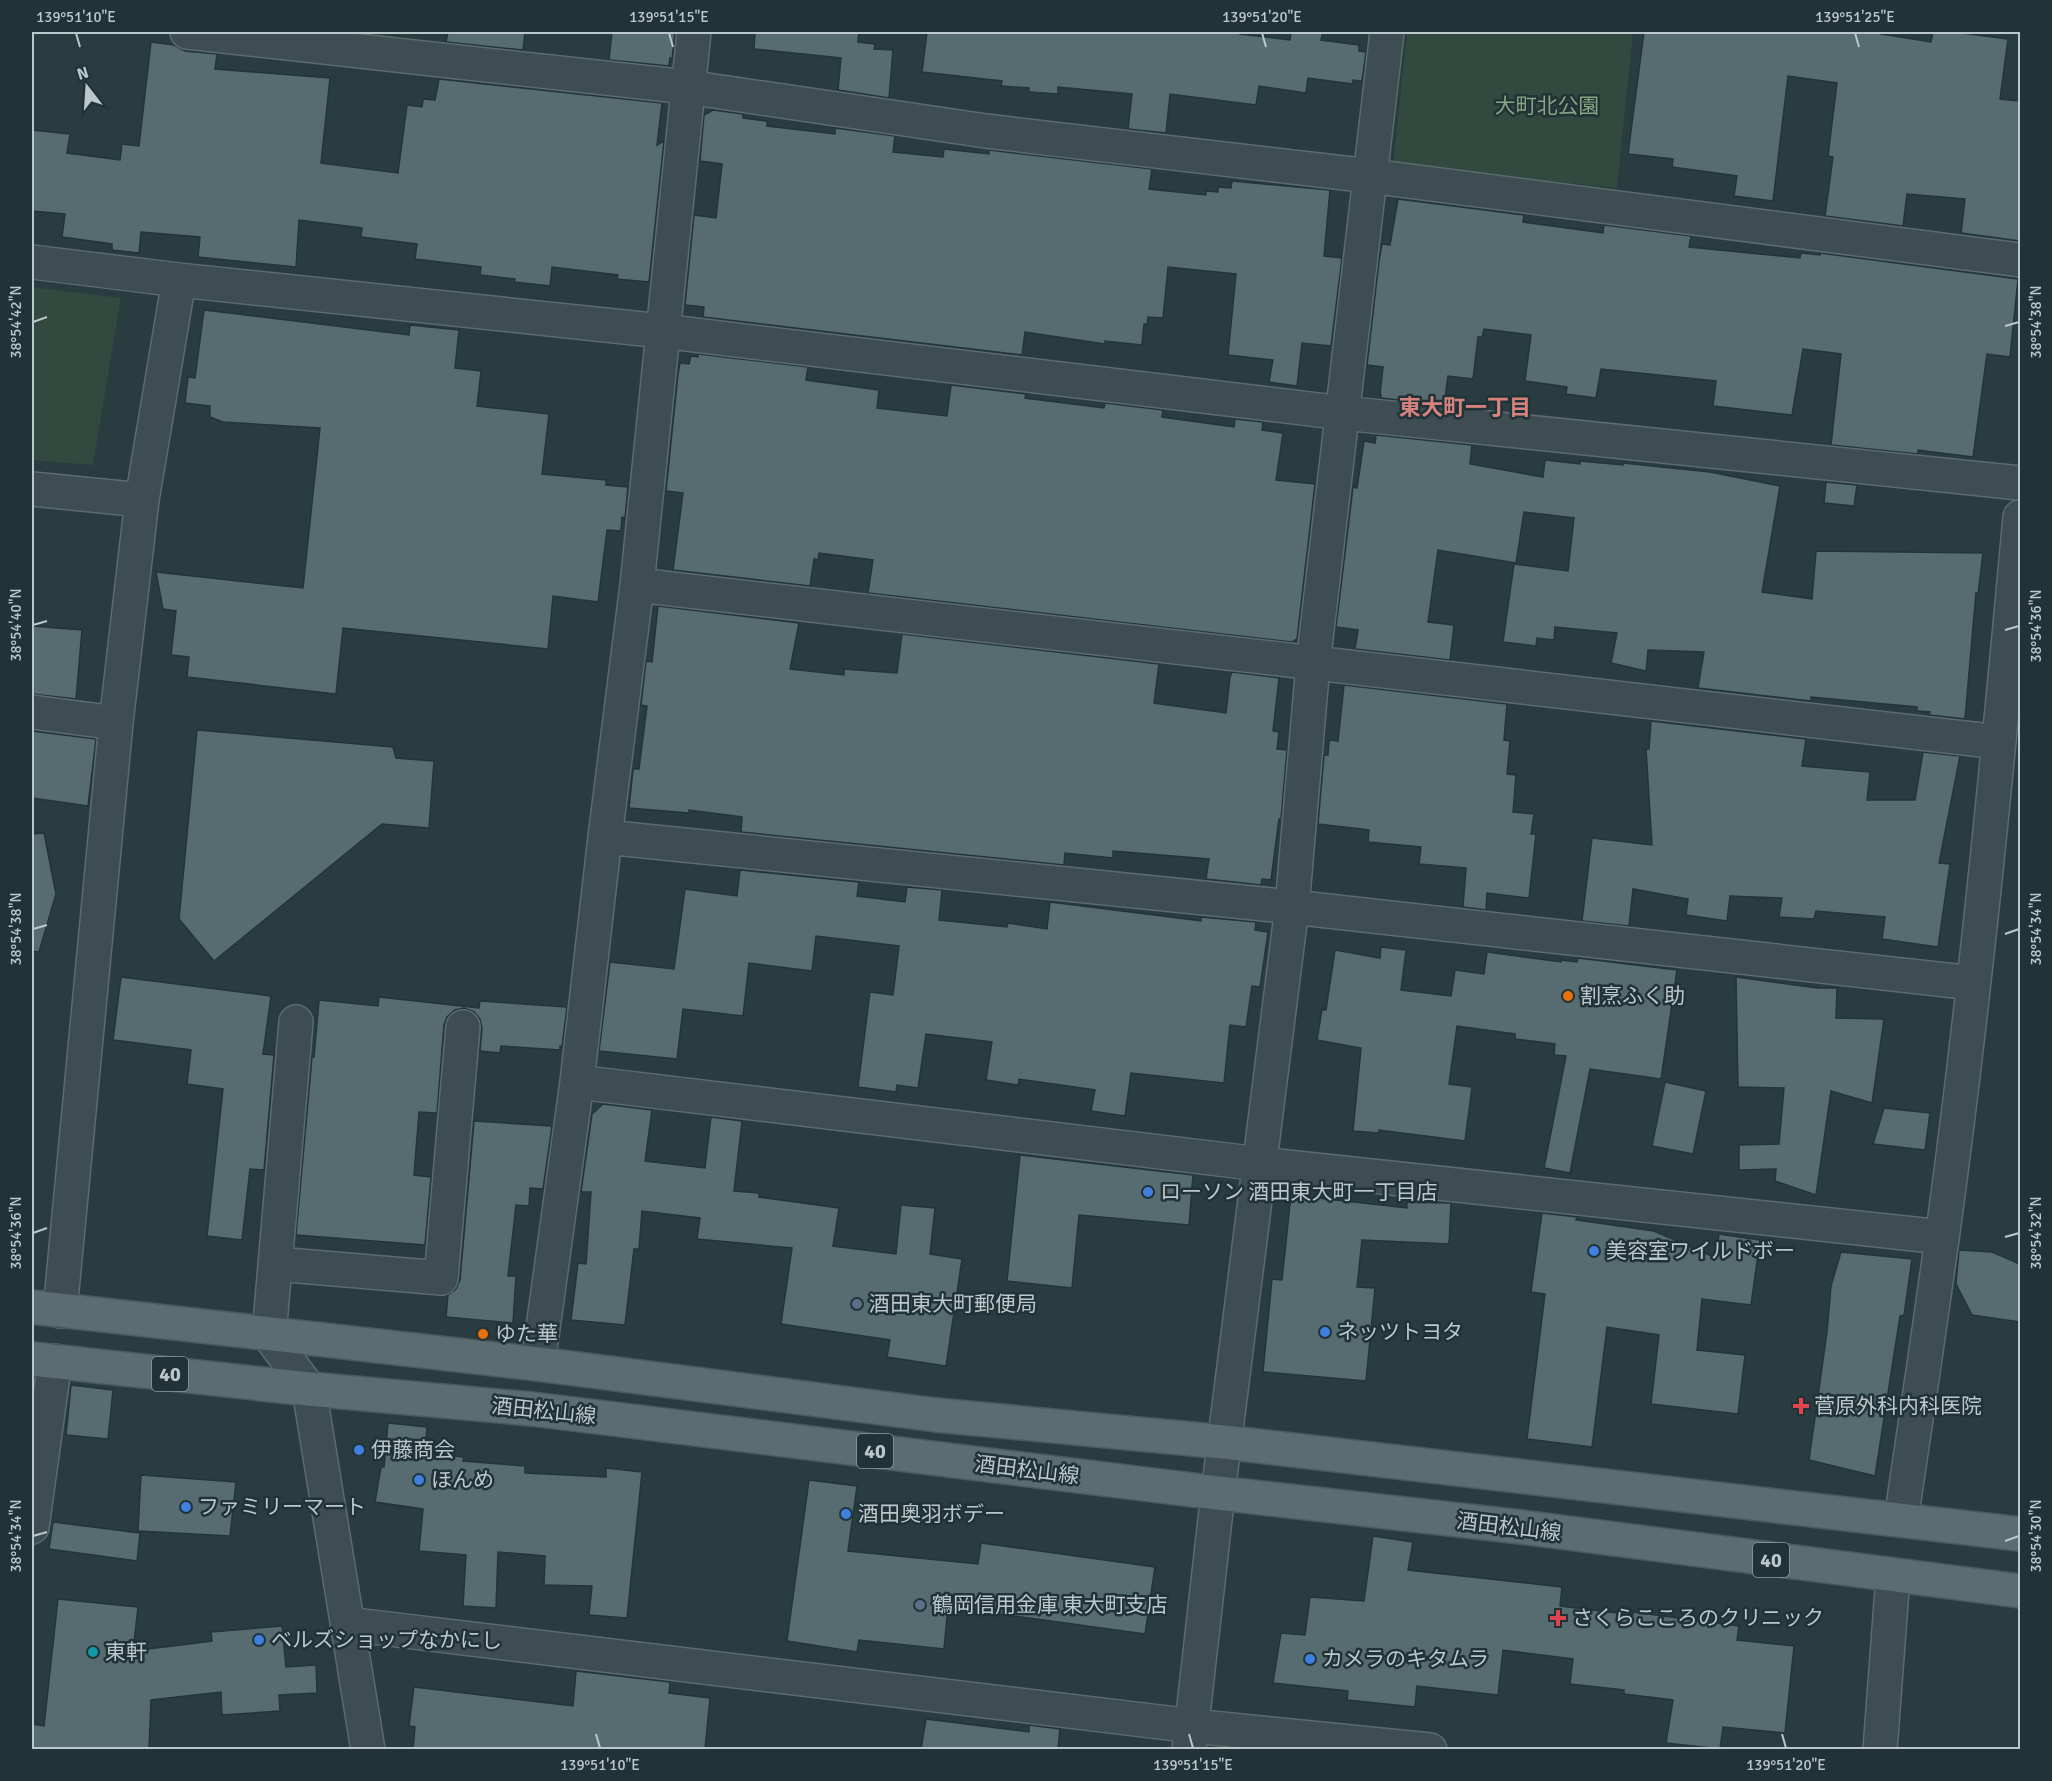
<svg xmlns="http://www.w3.org/2000/svg" width="2052" height="1781" font-family="Signika,'Noto Sans JP',sans-serif">
	<style>
		.green { fill: #31493f }
		.building { fill: #576c71; stroke: #233538; stroke-width: 1.5 }
		.lines { fill: none; stroke-linecap: round; stroke-linejoin: round }
		.minor-casing { stroke: #5b6b6e; stroke-width: 36 }
		.major-casing { stroke: #4a5a5d; stroke-width: 36 }
		.minor { stroke: #3d4d51; stroke-width: 33 }
		.major { stroke: #5b6d71; stroke-width: 33 }
		.ticks { fill: none; stroke: #bac7cb; stroke-width: 2 }
		.food-dot { fill: #e8710a; stroke: #213337; stroke-width: 2 }
		.shop-dot { fill: #3f7fe0; stroke: #213337; stroke-width: 2 }
		.service-dot { fill: #5c6f8a; stroke: #213337; stroke-width: 2 }
		.health-dot { fill: #e0444e; stroke: #213337; stroke-width: 2 }
		.culture-dot { fill: #0f9aa8; stroke: #213337; stroke-width: 2 }
		.labels { text-anchor: middle; stroke-width: 5; stroke-linejoin: round; paint-order: stroke }
		.shield { fill: #213337; stroke: #8c9b9f; stroke-width: 1.5 }
		.shield-label { font-size: 20px; font-weight: bold; fill: #bac7cb }
		.park-label { font-size: 21px; fill: #86a481; stroke: #213337 }
		.poi-label { font-size: 21px; fill: #bac7cb; stroke: #213337; text-anchor: start }
		.street-label { font-size: 21px; fill: #bac7cb; stroke: #213337 }
		.neighbourhood-label { font-size: 22px; font-weight: bold; fill: #d5817e; stroke: #213337 }
		.neatline { fill: none; stroke: #bac7cb; stroke-width: 2 }
		.ticks-label { font-size: 15px; text-anchor: middle; fill: #bac7cb }
	</style>
	<rect width="100%" height="100%" fill="#293d41"/>
	<path class="green" d="M1407,32H1633L1617,188L1393,165Z
		M32,287L121,298L93,465L32,460Z"/>
	<path class="building" d="M448,32H525L523,50L446,42Z
		M612,32H675L672,59L670,58L669,66L609,60Z
		M755,32H859L858,42L875,44L874,49L893,50L889,98L838,90L841,58L754,49Z
		M927,32H1240V34L1290,40L1291,32H1323L1321,40L1359,45V51L1366,52L1362,81L1353,80V84L1308,78L1306,93L1259,86L1256,105L1170,94L1166,133L1128,129L1132,94L1058,87V94L1029,92V88L1001,86L1002,81L922,72Z
		M1644,32H1882L1881,34L1931,42L1933,32H1954L2008,39L2000,99L2020,101V241L1961,233L1965,199L1907,194L1903,226L1825,216L1833,157L1828,156L1837,83L1788,76L1773,201L1734,196L1737,176L1672,167L1673,159L1628,154Z
		M151,42L174,45L185,51L217,54L215,69L330,78L321,163L398,173L407,105L422,107L423,99L435,100L439,79L662,103L657,145L664,141L649,282L617,279L618,275L552,267L550,286L514,282L515,279L480,275L481,267L415,259L417,244L361,237L362,228L299,220L296,267L198,257L200,237L141,232L139,253L112,250V244L62,237L65,214L32,211V130L70,134L67,153L120,160L122,144L139,146Z
		M713,110L743,114V118L767,121V126L835,134V128L895,136L893,152L943,157L944,149L989,154V150L1152,169L1149,189L1206,195V191L1218,192V187L1231,188L1232,181L1330,190L1324,256L1342,258L1331,346L1302,343L1297,386L1269,382L1273,360L1228,355L1236,274L1168,267L1163,318L1148,317L1147,324H1144L1142,345L1105,341V344L1025,332L1022,355L703,317L704,307L685,305L694,215L716,218L722,164L700,161L704,115Z
		M1398,199L1524,215L1523,222L1603,233L1604,225L1691,236L1689,247L1800,258L1801,253L1820,255V253L2018,279L2010,357L1987,354L1973,457L1918,450V454L1831,445L1841,354L1803,349L1792,415L1713,406L1716,381L1601,369L1596,398L1566,394L1567,387L1525,381L1531,335L1484,329L1482,337H1478L1473,379L1448,376L1444,405L1381,398V395H1380L1383,367L1367,365L1379,261L1382,244L1390,245Z
		M204,310L409,335L410,325L459,330L455,368L481,371L477,406L549,414L542,474L606,480V485L628,487L625,518L622,517L621,531L607,530L598,602L553,596L548,649L343,628L336,694L187,677L189,657L171,655L176,611L163,609L156,572L303,588L320,428L223,422L210,417V406L185,403L188,377L195,378Z
		M698,354L808,367L806,380L879,390L877,408L947,416L951,385L1026,394L1025,398L1104,408L1105,403L1163,410L1162,417L1234,427L1235,419L1263,422L1262,430L1283,433L1276,480L1315,484L1297,639L1292,642L868,593L873,560L819,553L818,560L814,559L810,586L673,570L683,493L666,491L678,374L680,363L689,364L691,356L698,357Z
		M1376,435L1472,445L1470,464L1543,477L1545,460L1580,464V461L1623,465V463L1710,472L1780,486L1762,592L1812,599L1816,551L1983,553L1978,594L1976,593L1965,719L1929,715L1930,712L1917,711V707L1811,697V701L1698,688L1704,652L1648,650L1646,671L1611,663L1617,633L1555,627L1554,640L1537,638L1536,646L1503,642L1514,564L1568,571L1574,518L1524,512L1516,563L1438,550L1428,622L1454,625L1450,660L1355,649L1358,630L1336,627L1353,487L1357,488L1364,441L1375,443Z
		M1826,482L1857,485L1854,506L1824,503Z
		M658,606L799,623L790,669L844,675V669L897,673L902,634L1159,664L1154,703L1226,713L1230,677L1232,672L1279,678L1273,731L1279,732L1277,749L1287,750L1281,819H1279L1271,880L1262,879L1261,885L1206,879L1209,859L1113,851V858L1065,853L1064,865L741,832L742,817L689,810V813L629,808L633,769H639L647,706L641,705L646,661L652,662Z
		M32,626L82,630L76,699L32,694Z
		M1344,685L1507,704L1504,740L1510,741L1507,774L1516,775L1513,812L1534,814L1531,834H1536L1529,898L1487,893L1486,910L1463,907L1466,868L1419,864L1421,847L1368,842L1369,830L1318,824L1324,755H1328L1329,740L1338,741Z
		M1651,721L1806,739L1802,766L1870,772L1867,800H1915L1923,752L1960,756L1939,863L1950,864L1938,947L1882,939L1885,917L1816,911L1814,919L1779,917L1782,898L1730,896L1727,921L1686,915L1688,899L1633,889L1629,926L1582,921L1592,838L1652,845L1646,749H1649Z
		M197,730L393,747L396,758L434,761L429,828L382,824L214,961L179,919Z
		M32,731L96,739L88,806L32,798Z
		M44,833L56,894L39,952L32,951V834Z
		M740,870L859,882L857,896L905,902L907,887L942,890L939,920L1007,927L1008,923L1047,929L1050,902L1201,921V917L1256,922L1255,930L1268,932L1260,987L1252,986L1246,1027L1230,1025L1224,1083L1131,1073L1125,1116L1091,1111L1095,1090L1019,1079L1018,1085L986,1080L992,1042L926,1034L918,1088L897,1085L896,1092L858,1087L870,992L893,995L899,946L816,936L812,971L749,963L743,1016L683,1009L677,1059L599,1051L610,962L674,969L685,889L737,896Z
		M1381,947L1406,950L1401,990L1451,996L1455,970L1484,974L1487,952L1561,962V960L1577,962L1578,958L1677,970L1661,1079L1590,1069L1570,1173L1544,1168L1566,1056L1554,1055L1555,1044L1515,1039V1034L1457,1026L1449,1084L1472,1087L1465,1141L1379,1130V1133L1353,1131L1361,1048L1317,1040L1322,1010H1326L1335,950L1380,958Z
		M121,977L271,996L263,1054L274,1055L264,1170L250,1169L242,1240L207,1236L223,1089L187,1084L191,1050L113,1040Z
		M1736,977L1817,988H1837L1836,1018L1884,1019L1872,1103L1831,1091L1816,1195L1775,1181L1776,1169L1739,1170V1145L1779,1144L1784,1088L1738,1087Z
		M379,997L479,1008L480,1001L567,1007L562,1047L560,1046V1050L501,1046L500,1053L480,1051L482,1028L480,1019L474,1012L464,1008L455,1010L447,1017L444,1025L437,1113L419,1112L414,1175L431,1177L425,1245L296,1235L312,1057H314L319,1000L378,1006Z
		M1665,1082L1706,1091L1693,1154L1652,1146Z
		M603,1104L652,1110L645,1161L705,1168L711,1117L742,1121L734,1191L759,1193V1197L839,1208L833,1246L896,1254L901,1205L935,1208L930,1254L962,1259L946,1366L887,1357L890,1340L781,1324L792,1248L697,1239L700,1218L642,1211L639,1249H634L625,1325L571,1320L578,1263L586,1264L591,1192H581L592,1114Z
		M1884,1108L1930,1113L1925,1150L1873,1144Z
		M474,1121L552,1126L543,1189L530,1188L529,1206L516,1205L508,1276H516L513,1323L446,1317L448,1295L456,1289L460,1280Z
		M1020,1155L1193,1175L1189,1225L1079,1215L1072,1288L1007,1281Z
		M1291,1195L1407,1208V1202L1451,1203L1449,1244L1362,1240L1357,1287L1375,1288L1366,1381L1263,1372L1272,1279L1282,1280Z
		M1542,1213L1577,1217L1576,1220L1654,1231L1716,1258L1719,1234L1760,1240L1751,1305L1702,1299L1697,1350L1745,1355L1738,1414L1651,1404L1659,1335L1607,1327L1592,1447L1527,1439L1545,1294L1531,1292Z
		M1959,1250L1992,1252L2020,1264V1322L1972,1315L1956,1284Z
		M1841,1252L1912,1259L1904,1315L1900,1316L1875,1476L1809,1460L1827,1332L1831,1286Z
		M71,1385L113,1390L108,1439L66,1435Z
		M388,1423L427,1427L425,1453L464,1457L463,1461L525,1466V1473L606,1477V1468L642,1472L627,1618L589,1615L592,1586L544,1585L545,1556L498,1552L496,1608L463,1606L466,1555L419,1551L423,1509L375,1502L381,1467H384Z
		M141,1475L236,1482L230,1536L138,1531Z
		M809,1480L857,1486L848,1551L978,1564L981,1543L1155,1567L1145,1634L948,1607L944,1649L859,1640L857,1652L787,1641Z
		M53,1522L140,1533L137,1561L49,1549Z
		M1373,1536L1413,1542L1408,1570L1562,1587L1560,1606L1633,1615V1612L1739,1626L1737,1640L1794,1646L1785,1733L1723,1727L1720,1749L1666,1743L1673,1700L1624,1694V1690L1570,1684L1573,1659L1503,1650L1498,1695L1417,1686L1415,1707L1347,1700L1348,1691L1273,1683L1281,1633L1305,1635L1310,1597L1364,1601Z
		M58,1599L138,1607L133,1651L212,1641L211,1632L282,1626L286,1667L316,1665L317,1693L279,1695L280,1711L222,1715L221,1692L151,1700L149,1749H32V1724L44,1726Z
		M576,1671L670,1682L669,1693L710,1698L705,1749H413L415,1727L409,1726L414,1687L573,1706Z
		M926,1719L1029,1732V1725L1060,1729L1058,1749H921Z"/>
	<g class="lines">
		<defs>
			<path id="minor" d="M187,32L687,87L986,131L1370,176L2020,260
				M32,262L179,280L662,331L1343,413L2020,483
				M32,489L142,500
				M637,585L1999,742
				M32,712L116,723
				M605,837L1292,907L1973,983
				M296,1022L269,1335L309,1389L368,1750
				M577,1082L1260,1164L1942,1237
				M276,1264L441,1278L463,1027
				M60,1311L116,723L142,500L179,280
				M538,1364L577,1082L605,837L637,585L694,32
				M1901,1520C1915,1426 1929,1333 1942,1239C1975,999 1998,758 2020,517
				M32,1527L55,1361
				M347,1624L1193,1726L1430,1750
				M1189,1750L1218,1493L1292,907L1313,664L1387,32
				M1880,1750L1893,1576"/>
			<path id="major" d="M32,1307L538,1364L936,1415L1224,1442L2020,1534
				M32,1359L309,1389L532,1409L1218,1493L1521,1527L2020,1591"/>
		</defs>
		<use href="#minor" class="minor-casing"/>
		<use href="#major" class="major-casing"/>
		<use href="#minor" class="minor"/>
		<use href="#major" class="major"/>
	</g>
	<path class="ticks" d="M76,33L80,47M669,33L673,47M1262,33L1266,47M1855,33L1859,47M33,322L47,317M2005,326L2019,322M33,625L47,621M2005,630L2019,626M33,929L47,925M2005,934L2019,929M33,1233L47,1228M2005,1237L2019,1233M33,1536L47,1532M2005,1541L2019,1536M596,1734L600,1748M1189,1734L1193,1748M1782,1734L1786,1748"/>
	<g class="food-dot">
		<circle cx="1568" cy="996" r="6"/>
		<circle cx="483" cy="1334" r="6"/>
	</g>
	<g class="shop-dot">
		<circle cx="1148" cy="1192" r="6"/>
		<circle cx="1594" cy="1251" r="6"/>
		<circle cx="1325" cy="1332" r="6"/>
		<circle cx="359" cy="1450" r="6"/>
		<circle cx="419" cy="1480" r="6"/>
		<circle cx="186" cy="1507" r="6"/>
		<circle cx="846" cy="1514" r="6"/>
		<circle cx="259" cy="1640" r="6"/>
		<circle cx="1310" cy="1659" r="6"/>
	</g>
	<g class="service-dot">
		<circle cx="857" cy="1304" r="6"/>
		<circle cx="920" cy="1605" r="6"/>
	</g>
	<g class="health-dot">
		<path d="M1798 1397h6v6h6v6h-6v6h-6v-6h-6v-6h6z"/>
		<path d="M1555 1609h6v6h6v6h-6v6h-6v-6h-6v-6h6z"/>
	</g>
	<circle class="culture-dot" cx="93" cy="1652" r="6"/>
	<g class="labels">
		<g class="shield">
			<rect x="152" y="1357" width="36" height="34" rx="4.5"/>
			<rect x="857" y="1434" width="36" height="34" rx="4.5"/>
			<rect x="1753" y="1543" width="36" height="34" rx="4.5"/>
		</g>
		<g class="shield-label">
			<text x="170" y="1381">40</text>
			<text x="875" y="1458">40</text>
			<text x="1771" y="1567">40</text>
		</g>
		<g class="park-label">
			<text x="1547" y="113">大町北公園</text>
		</g>
		<g class="poi-label">
			<text x="1580" y="1003">割烹ふく助</text>
			<text x="1160" y="1199">ローソン 酒田東大町一丁目店</text>
			<text x="1606" y="1258">美容室ワイルドボー</text>
			<text x="869" y="1311">酒田東大町郵便局</text>
			<text x="1337" y="1339">ネッツトヨタ</text>
			<text x="495" y="1341">ゆた華</text>
			<text x="1814" y="1413">菅原外科内科医院</text>
			<text x="371" y="1457">伊藤商会</text>
			<text x="431" y="1487">ほんめ</text>
			<text x="198" y="1514">ファミリーマート</text>
			<text x="858" y="1521">酒田奥羽ボデー</text>
			<text x="932" y="1612">鶴岡信用金庫 東大町支店</text>
			<text x="1572" y="1625">さくらこころのクリニック</text>
			<text x="271" y="1647">ベルズショップなかにし</text>
			<text x="105" y="1659">東軒</text>
			<text x="1322" y="1666">カメラのキタムラ</text>
		</g>
		<g class="street-label">
			<text transform="translate(544 1411) rotate(6)" y="7">酒田松山線</text>
			<text transform="translate(1027 1470) rotate(7)" y="7">酒田松山線</text>
			<text transform="translate(1509 1527) rotate(7)" y="7">酒田松山線</text>
		</g>
		<g class="neighbourhood-label">
			<text x="1465" y="415">東大町一丁目</text>
		</g>
	</g>
	<rect width="2052" height="1781" fill="none" stroke="#213337" stroke-width="66"/>
	<g transform="translate(87 87) rotate(343)" stroke="#213337" stroke-width="4.5" paint-order="stroke">
	<path d="M0-4.5L10 22L0 15L-10 22Z" fill="#bac7cb"/>
	<text y="-9" font-size="16" font-weight="bold" text-anchor="middle" fill="#bac7cb">N</text>
	</g>
	<rect x="33" y="33" width="1986" height="1715" class="neatline"/>
	<g class="ticks-label">
		<text x="76" y="22">139°51'10"E</text>
		<text x="669" y="22">139°51'15"E</text>
		<text x="1262" y="22">139°51'20"E</text>
		<text x="1855" y="22">139°51'25"E</text>
		<text transform="translate(16 322) rotate(-90)" y="5">38°54'42"N</text>
		<text transform="translate(2036 322) rotate(-90)" y="5">38°54'38"N</text>
		<text transform="translate(16 625) rotate(-90)" y="5">38°54'40"N</text>
		<text transform="translate(2036 626) rotate(-90)" y="5">38°54'36"N</text>
		<text transform="translate(16 929) rotate(-90)" y="5">38°54'38"N</text>
		<text transform="translate(2036 929) rotate(-90)" y="5">38°54'34"N</text>
		<text transform="translate(16 1233) rotate(-90)" y="5">38°54'36"N</text>
		<text transform="translate(2036 1233) rotate(-90)" y="5">38°54'32"N</text>
		<text transform="translate(16 1536) rotate(-90)" y="5">38°54'34"N</text>
		<text transform="translate(2036 1536) rotate(-90)" y="5">38°54'30"N</text>
		<text x="600" y="1770">139°51'10"E</text>
		<text x="1193" y="1770">139°51'15"E</text>
		<text x="1786" y="1770">139°51'20"E</text>
	</g>
</svg>
